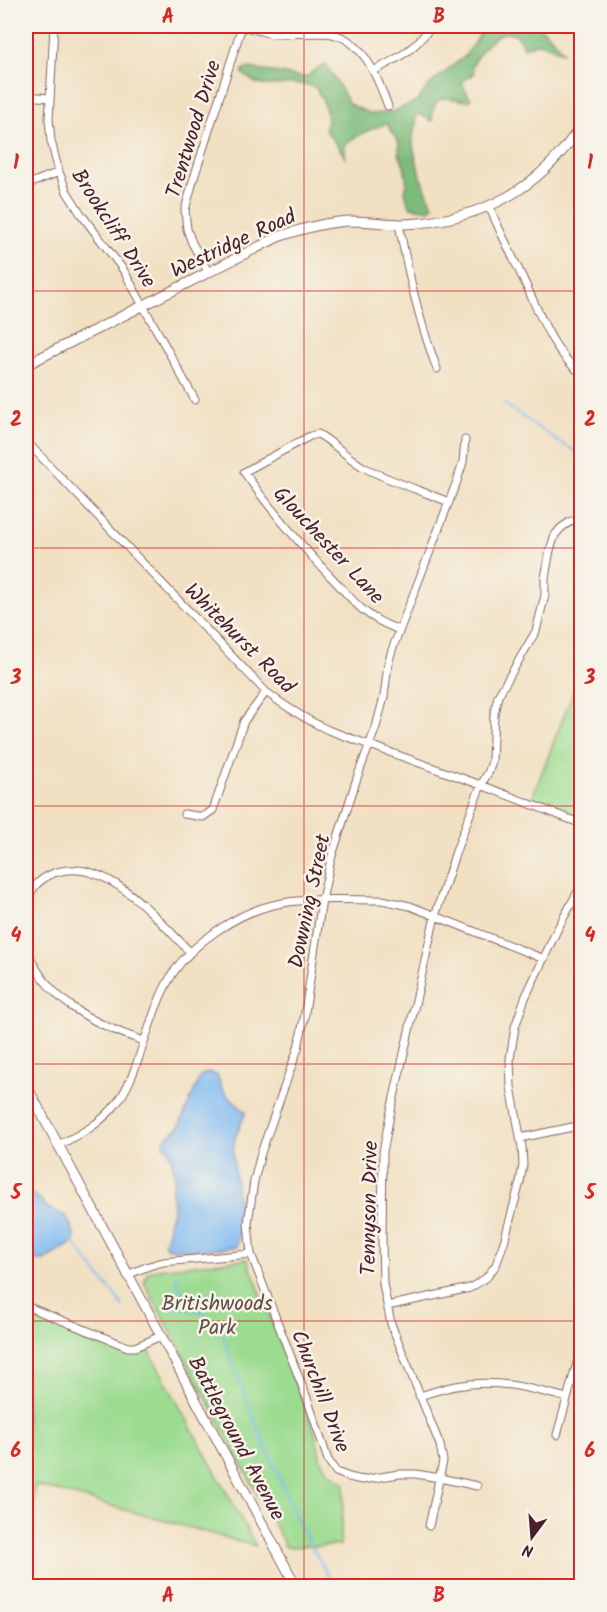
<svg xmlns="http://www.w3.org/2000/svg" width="607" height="1612" font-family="Kalam,sans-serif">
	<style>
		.green { fill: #9cdc91; stroke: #737e5e; stroke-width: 1.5 }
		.forest { fill: #7dbc7b; stroke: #646e53; stroke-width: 1.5 }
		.water { fill: #82bbf3; stroke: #666d8f; stroke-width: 1.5 }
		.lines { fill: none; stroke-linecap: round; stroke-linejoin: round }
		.stream { stroke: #82bbf3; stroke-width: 2 }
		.minor-casing { stroke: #846360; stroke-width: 9 }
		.major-casing { stroke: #846360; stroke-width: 11 }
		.minor { stroke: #fff; stroke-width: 7 }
		.major { stroke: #fff; stroke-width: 9 }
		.grid { fill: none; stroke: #d62828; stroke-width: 1.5; stroke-opacity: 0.55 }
		.labels { text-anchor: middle; stroke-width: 5; stroke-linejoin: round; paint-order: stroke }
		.street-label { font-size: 21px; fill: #4a1f2b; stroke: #f7f3e8 }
		.park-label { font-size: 21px; fill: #5e4e44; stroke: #f7f3e8 }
		.neatline { fill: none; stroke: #d62828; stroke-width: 2 }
		.grid-label { font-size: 20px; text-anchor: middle; font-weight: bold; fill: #d62828 }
	</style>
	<rect width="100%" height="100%" fill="#f7f3e8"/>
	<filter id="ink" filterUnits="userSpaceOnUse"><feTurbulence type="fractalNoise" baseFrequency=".0167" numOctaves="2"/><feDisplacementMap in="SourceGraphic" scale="12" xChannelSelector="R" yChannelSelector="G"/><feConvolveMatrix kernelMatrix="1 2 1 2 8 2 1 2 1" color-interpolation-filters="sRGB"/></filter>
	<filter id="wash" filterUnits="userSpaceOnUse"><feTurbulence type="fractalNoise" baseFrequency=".008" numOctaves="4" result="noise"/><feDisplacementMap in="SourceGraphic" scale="24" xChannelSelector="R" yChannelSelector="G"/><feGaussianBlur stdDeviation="1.35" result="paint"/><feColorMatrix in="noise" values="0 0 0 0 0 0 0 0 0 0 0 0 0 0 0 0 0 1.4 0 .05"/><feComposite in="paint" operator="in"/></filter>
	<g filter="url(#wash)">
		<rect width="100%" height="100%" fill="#f1e0c2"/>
		<path class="green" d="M581,672L582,819H581L532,798Z
			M247,1259L297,1385L315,1433L321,1461L329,1472L345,1483L340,1545L286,1547L144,1282L147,1273L157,1269Z
			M26,1312L128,1353H137L148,1349L256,1546L35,1485L32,1586H26Z"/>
		<path class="forest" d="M484,26H539L552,38L563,52C546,48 543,37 524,48L516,34C511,33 506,32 501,34C489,39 476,56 472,67L474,73L462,82L465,90L471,99L468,101L445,98L437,101L433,110L432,121L420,114L416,116V127L413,135V146L420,176L433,206L431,210L411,207L408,203L405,191L407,184L404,165L399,154V143L387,124C378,125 353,138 345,144V158L340,149L325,130C331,116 323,100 316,88C293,77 270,91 254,82C249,79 246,76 242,73L244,69C255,67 253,69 263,71C267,72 269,71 273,72C286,73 295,78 307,77L313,71L326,64C333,78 343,90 349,104L371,114L381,113L395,111L417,101L429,85L465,56L476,41Z"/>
		<path class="water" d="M209,1072L218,1076C221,1094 233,1101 246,1112L235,1138L233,1154L240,1225L237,1247C218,1248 182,1253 165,1246V1241L169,1227V1219L173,1210L172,1189L175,1175L169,1148L164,1146L165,1139L179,1127L201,1075Z
			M26,1190L41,1200L46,1207L66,1216L72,1228L75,1238L74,1242L44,1260H26Z"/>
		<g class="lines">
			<path class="stream" d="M503,403L556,440L582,455
				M74,1242C89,1265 107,1284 123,1306
				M176,1276L178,1286L192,1302V1310
				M174,1308H184L204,1312L223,1332L226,1345L255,1422L298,1522L334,1586"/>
		</g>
	</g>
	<g filter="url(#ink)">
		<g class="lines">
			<defs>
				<path id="minor" d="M54,26L49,119L51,141L59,172L67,192L81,214L124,271L195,400
					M242,26L272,34L327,33C363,37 377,77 388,106
					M373,71C396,60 417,48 431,26
					M26,96L50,98
					M26,185L59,172
					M489,206C500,232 513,257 525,283C540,314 553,353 582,374
					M399,224C408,274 419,321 437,369
					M209,273L192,243L187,229L185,210L193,181L242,26
					M465,440L463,462L457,481L392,650L388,664L384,697L376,727L357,778L331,859L322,900L304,1019L298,1048L261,1153L254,1181L248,1223L251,1254L308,1401L328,1460L336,1472L349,1477L362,1480L399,1474H416L440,1478L477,1486
					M26,441L266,692C286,707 305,719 328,730L481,785L582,824
					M399,630C386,625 373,619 363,610C351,600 341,587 330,576C299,543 270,509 244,472L310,436L318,434C336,444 349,460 367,469C393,482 422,491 449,502
					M184,814L203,817L213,810L244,721L266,692
					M26,906C31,889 37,880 54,873C105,854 158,920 190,952
					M26,947C45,1000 93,1024 144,1041
					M520,1138L582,1125
					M58,1145C80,1135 102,1123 117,1103C134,1080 139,1054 149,1028C155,1009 162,990 173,973C193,943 237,913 273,905C306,897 348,900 382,900L410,906L544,959
					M127,1275L149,1266L163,1262L251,1254
					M26,1306L128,1347H135L161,1336
					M387,1306L470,1288L486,1278L496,1265L504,1242L520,1182L523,1165L522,1147L511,1087L510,1059L515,1027L525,998L558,928L582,884
					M419,1396C431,1393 443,1388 456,1386C494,1378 530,1388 567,1398
					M557,1435L582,1345
					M429,1526L443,1461L440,1445L391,1324L383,1284L382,1237L383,1152L390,1115L435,916L456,851L481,785L489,771L492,761L494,714L498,696L536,631L545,595V578L550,550L555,535L561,528L571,521"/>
				<path id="major" d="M26,365L278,237C301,229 325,222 350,221C368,221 387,224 405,224C482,220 540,190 582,124
					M26,1085L296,1586"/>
			</defs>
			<use href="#minor" class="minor-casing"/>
			<use href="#major" class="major-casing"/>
			<use href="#minor" class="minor"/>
			<use href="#major" class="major"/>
		</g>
	</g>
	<path class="grid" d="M304,26V1586M26,291H582M26,548H582M26,806H582M26,1064H582M26,1321H582"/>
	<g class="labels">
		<g class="street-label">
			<text transform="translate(193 129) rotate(-73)" y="7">Trentwood Drive</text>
			<text transform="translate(114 228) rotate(57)" y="7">Brookcliff Drive</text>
			<text transform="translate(233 243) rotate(-25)" y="7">Westridge Road</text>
			<text transform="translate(329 545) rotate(47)" y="7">Glouchester Lane</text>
			<text transform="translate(240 638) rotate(45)" y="7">Whitehurst Road</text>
			<text transform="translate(309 901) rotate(-78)" y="7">Downing Street</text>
			<text transform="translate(369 1208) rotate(-89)" y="7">Tennyson Drive</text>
			<text transform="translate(321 1391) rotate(69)" y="7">Churchill Drive</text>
			<text transform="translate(237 1438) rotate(62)" y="7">Battleground Avenue</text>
		</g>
		<g class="park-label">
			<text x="217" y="1310">Britishwoods<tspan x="217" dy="24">Park</tspan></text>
		</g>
	</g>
	<rect width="607" height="1612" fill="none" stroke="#f7f3e8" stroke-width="66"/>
	<g transform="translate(532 1537) rotate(196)" stroke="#f7f3e8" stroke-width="4.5" paint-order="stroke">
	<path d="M0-4.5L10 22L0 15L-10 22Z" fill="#4a1f2b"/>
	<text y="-9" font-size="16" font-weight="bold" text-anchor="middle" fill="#4a1f2b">N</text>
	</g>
	<rect x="33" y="33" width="541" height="1546" class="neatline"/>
	<g class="grid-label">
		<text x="168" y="23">A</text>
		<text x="439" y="23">B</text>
		<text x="16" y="169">1</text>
		<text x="590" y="169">1</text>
		<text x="16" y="426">2</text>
		<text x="590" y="426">2</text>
		<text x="16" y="684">3</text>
		<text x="590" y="684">3</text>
		<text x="16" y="942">4</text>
		<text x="590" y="942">4</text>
		<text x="16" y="1199">5</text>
		<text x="590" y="1199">5</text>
		<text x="16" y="1457">6</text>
		<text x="590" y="1457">6</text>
		<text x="168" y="1602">A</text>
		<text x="439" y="1602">B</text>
	</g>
</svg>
